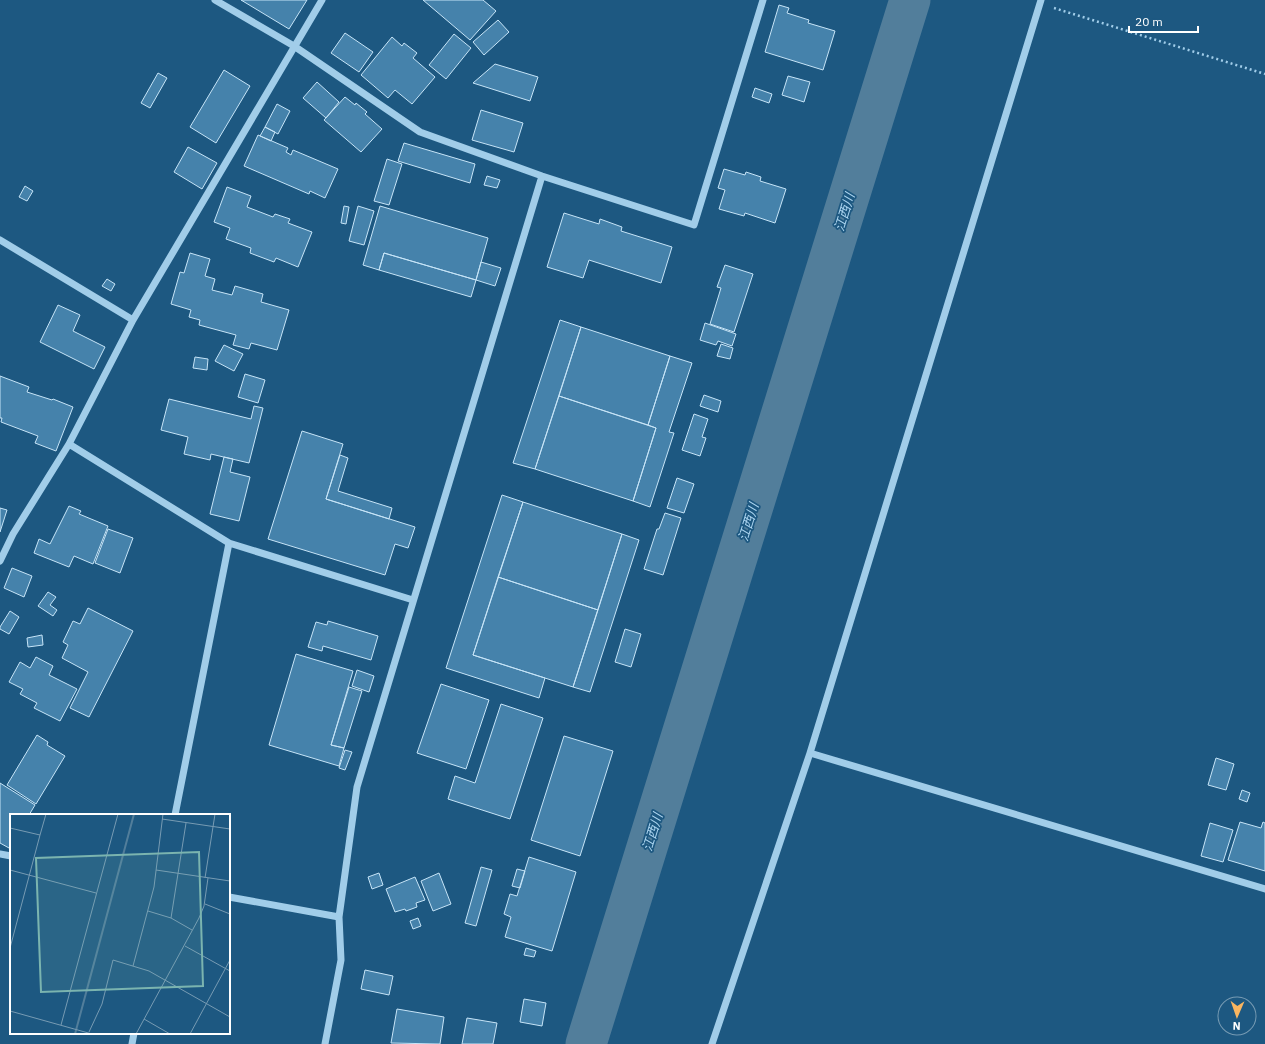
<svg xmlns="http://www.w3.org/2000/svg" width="1265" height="1044" font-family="'IBM Plex Sans','Noto Sans JP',sans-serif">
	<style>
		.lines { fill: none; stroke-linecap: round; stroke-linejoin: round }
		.river { stroke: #527e9b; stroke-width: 41 }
		.building { fill: #4582ab; stroke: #c6e4f7 }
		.path { stroke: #a1cde9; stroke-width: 2.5; stroke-dasharray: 2 3; stroke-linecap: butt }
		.minor { stroke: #a1cde9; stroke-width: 7 }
		.labels { text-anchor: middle; stroke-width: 3.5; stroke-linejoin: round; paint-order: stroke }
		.water-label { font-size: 13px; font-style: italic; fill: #add6f1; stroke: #1d5881 }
		.inset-river { fill: none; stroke: #527e9b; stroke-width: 2 }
		.inset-road { fill: none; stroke: #779bb3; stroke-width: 1 }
		.view { fill: #7bb4af; fill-opacity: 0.15; stroke: #7bb4af; stroke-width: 2 }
		.inset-edge { fill: none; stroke: #fff; stroke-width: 2 }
	</style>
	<rect width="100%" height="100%" fill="#1d5881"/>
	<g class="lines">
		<path class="river" d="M586,1044L910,0"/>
	</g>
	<path class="building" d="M241,0H307L289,29Z
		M423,0H483L496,11L470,40Z
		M779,5L789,8L787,13L809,20L808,23L835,31L823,70L765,52Z
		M498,20L509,32L484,55L473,42Z
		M345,33L373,52L359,72L331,53Z
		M454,34L471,48L446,79L429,65Z
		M392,37L402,46L404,43L417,53L413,58L435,77L412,104L395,90L388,98L361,75Z
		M495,64L538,77L530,101L473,83Z
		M224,70L250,86L216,143L190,127Z
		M158,73L167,78L150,108L141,103Z
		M788,76L810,82L804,102L782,95Z
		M317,82L339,102L326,118L303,98Z
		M755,88L772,94L769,103L752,97Z
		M345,97L355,105L356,103L367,112L365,114L382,129L361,152L324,120Z
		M277,104L290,111L278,134L265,127Z
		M481,110L523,123L514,152L472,140Z
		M265,127L275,132L271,141L260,136Z
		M258,135L288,148L286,152L291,155L293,150L338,169L325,198L310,191L309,194L244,166Z
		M404,143L475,164L470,183L398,161Z
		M188,147L217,163L202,189L174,172Z
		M387,159L402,164L389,205L374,201Z
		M724,169L745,175L746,172L761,177L760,181L786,189L775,223L745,213L744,216L719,209L725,190L718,188Z
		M487,176L500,180L497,188L484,185Z
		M25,186L33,191L27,201L19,197Z
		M227,187L251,196L247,207L273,217L275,214L290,219L288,223L312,232L298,267L276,258L274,262L250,253L251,248L226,239L230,228L214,222Z
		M344,206L349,207L346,224L341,223Z
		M358,206L374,211L364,245L349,241Z
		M380,206L488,238L476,280L384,253L379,270L363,265Z
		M564,213L599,224L600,219L622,227L621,231L672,247L661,283L589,260L583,278L547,267Z
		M190,253L210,259L205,276L215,279L212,290L232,295L235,286L263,294L261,302L289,310L277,350L251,343L249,349L233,345L236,335L199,325L200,320L189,317L191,310L171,304L180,272L184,273Z
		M384,253L476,280L471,297L379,270Z
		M481,262L501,268L495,286L476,280Z
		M725,265L753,274L734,332L710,324L721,288L717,287Z
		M107,279L115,284L111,291L102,286Z
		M58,305L80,315L73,331L105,347L94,369L40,342Z
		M560,320L581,327L535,469L513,463Z
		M705,323L736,334L732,346L718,341L716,345L700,340Z
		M581,327L670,356L648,425L559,396Z
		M721,344L733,348L730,359L717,356Z
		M224,345L243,354L234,371L215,361Z
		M670,356L692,363L669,432L674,433L650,507L633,501L656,428L648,425Z
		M195,357L208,359L207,370L193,368Z
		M245,374L265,380L258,403L238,397Z
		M0,376L29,387L27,392L52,400L53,399L73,407L56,451L35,443L38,436L1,422L2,418H0Z
		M704,395L721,401L718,412L700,406Z
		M559,396L656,428L633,501L535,469Z
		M169,399L251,419L254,406L263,408L249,463L211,454L210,460L184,454L188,437L161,430Z
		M694,414L708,419L702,437L706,438L700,456L682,450Z
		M302,431L343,444L326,499L415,527L408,548L395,544L385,575L268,539Z
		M340,455L348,458L338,491L392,508L389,519L326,499Z
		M224,457L233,459L230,472L250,477L239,521L210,514Z
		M677,478L694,484L684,513L667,508Z
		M502,495L523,502L473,655L545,678L539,698L446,668Z
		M523,502L622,534L598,610L498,577Z
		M69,506L81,511L79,514L108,526L93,564L74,556L69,567L34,553L39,539L50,544Z
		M0,508L7,510L0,532Z
		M665,513L681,518L663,575L644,569L657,529H659Z
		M108,529L133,538L120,573L95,563Z
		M622,534L639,540L590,692L573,687Z
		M12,568L32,576L24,597L4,588Z
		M498,577L598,610L573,687L473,655Z
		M48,592L56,597L50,605L57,610L53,616L38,606Z
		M88,608L133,631L89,717L70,708L88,672L62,658L68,645L63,642L73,621L80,624Z
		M10,611L19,617L9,634L0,629V627Z
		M328,621L378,636L371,660L323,646L322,651L308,647L316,622L327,625Z
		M625,629L641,634L631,667L615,662Z
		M42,635L43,645L28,647L27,638Z
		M296,654L353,671L331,745L344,748L339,766L269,745Z
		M36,657L53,666L49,675L77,689L60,721L34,708L37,703L20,694L23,689L9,682L20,662L30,668Z
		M357,670L374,676L369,692L352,686Z
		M441,684L489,700L466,769L417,753Z
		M349,687L362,691L344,748L331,745Z
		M501,704L543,718L510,819L448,799L455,776L475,783Z
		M37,735L48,742L47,745L65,756L36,804L7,785Z
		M564,736L613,751L580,856L531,840Z
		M345,750L352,752L345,770L339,768Z
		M1216,758L1234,764L1226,790L1208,785Z
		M0,783L35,805L29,815H11V845L9,848L0,843Z
		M1242,790L1250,793L1247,802L1239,799Z
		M1240,822L1261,828L1263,822L1265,823V871L1228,860Z
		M1210,823L1233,830L1223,862L1201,856Z
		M529,857L576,872L552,951L505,937L511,917L504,914L510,894L517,896Z
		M481,867L492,870L476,926L465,923Z
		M517,869L525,871L520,888L512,886Z
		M379,873L383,885L372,889L368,877Z
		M439,873L451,904L433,911L421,881Z
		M415,877L425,900L416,903L417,907L406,911L405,909L395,912L386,889Z
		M418,918L421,926L413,929L410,921Z
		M526,948L536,951L534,957L524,955Z
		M365,970L393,976L389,995L361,989Z
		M524,999L546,1003L542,1026L520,1022Z
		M397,1009L444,1017L440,1044L391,1043Z
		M467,1018L497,1023L493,1044H462Z"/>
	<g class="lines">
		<path class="path" d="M1054,8L1265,74"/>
		<path class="minor" d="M215,0L294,46L420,132L542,176L694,225L763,0
			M0,240L133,320
			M69,444L229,543L413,600
			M0,561L13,534L69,444L133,320L322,0
			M810,753L1265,889
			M175,815L229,543
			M0,854L11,856
			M229,897L339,917
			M132,1044L134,1033
			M325,1044L341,960L339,917L357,787L542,176
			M712,1044L810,753L1041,0"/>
	</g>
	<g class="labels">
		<g class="water-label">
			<text transform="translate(844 212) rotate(-73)" y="5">江西川</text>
			<text transform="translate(748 522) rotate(-73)" y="5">江西川</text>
			<text transform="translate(652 832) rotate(-73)" y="5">江西川</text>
		</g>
	</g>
	<g transform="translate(10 814)">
		<rect width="220" height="220" fill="#1d5881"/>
		<path class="inset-river" d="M65,220L124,0"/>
		<path class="inset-road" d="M152,5L220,15M0,14L30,21L36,0M0,56L86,79M146,56L220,67M195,64L205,0M195,90L220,100M138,97L161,104L182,116M161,104L176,9M175,132L220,157M0,134L30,21M123,152L144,73L153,0M0,197L82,220M134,205L160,220M51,211L108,0M79,218L92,190L103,146L139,157L220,203M126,220L189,104L194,92L198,64M180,220L220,146"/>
		<path class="view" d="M189,38L193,172L31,178L26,44Z"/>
		<rect width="220" height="220" class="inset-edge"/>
	</g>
	<g transform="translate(1237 1016) rotate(182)"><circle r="19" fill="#1d5881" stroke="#779bb3"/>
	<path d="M0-3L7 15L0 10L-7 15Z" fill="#f9b560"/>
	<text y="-6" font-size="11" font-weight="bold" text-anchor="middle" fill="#ffffff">N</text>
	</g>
	<path d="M1129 26v6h69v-6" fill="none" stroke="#ffffff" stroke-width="2"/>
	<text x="1135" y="26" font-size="12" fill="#ffffff" stroke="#1d5881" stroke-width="3" paint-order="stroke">20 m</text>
</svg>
